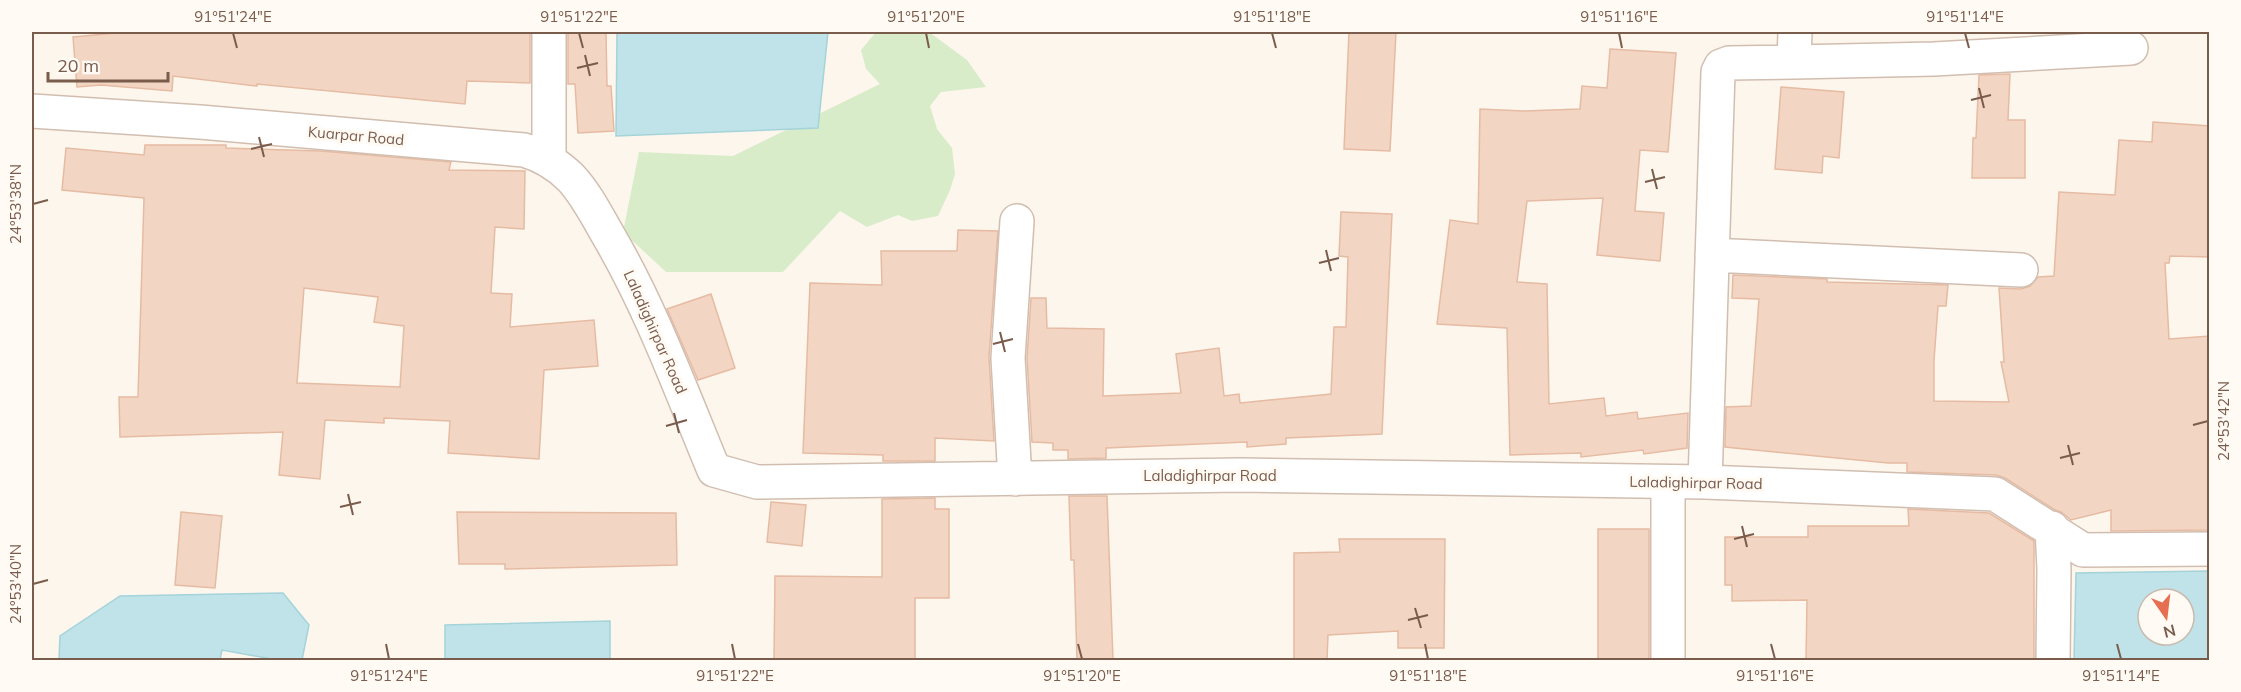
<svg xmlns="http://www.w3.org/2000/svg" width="2241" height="692" font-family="Mulish,sans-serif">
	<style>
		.green { fill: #d8ecc9 }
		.water { fill: #bfe3e8; stroke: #a5d3da; stroke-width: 1.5; fill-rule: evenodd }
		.building { fill: #f3d5c3; stroke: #e6bba3; stroke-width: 1.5; fill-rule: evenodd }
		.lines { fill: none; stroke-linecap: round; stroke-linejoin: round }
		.minor-casing { stroke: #d1beb0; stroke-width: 36 }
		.minor { stroke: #fff; stroke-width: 33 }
		.ticks { fill: none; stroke: #7a5c4d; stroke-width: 2 }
		.labels { text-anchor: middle; stroke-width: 6; stroke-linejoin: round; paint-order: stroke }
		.street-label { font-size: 15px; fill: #7a5c4d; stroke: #fffaf3 }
		.neatline { fill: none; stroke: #7a5c4d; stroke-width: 2 }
		.ticks-label { font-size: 15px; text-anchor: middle; fill: #7a5c4d }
	</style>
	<rect width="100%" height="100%" fill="#fdf6ec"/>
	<path class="green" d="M876,32H929L967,60L986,87L941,92L930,106L937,129L952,148L955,174L950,190L938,216L912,221L898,215L867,227L840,211L783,272H666L623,232L639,152L733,156L880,84L866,69L861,50Z"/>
	<path class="water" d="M617,32H828L818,128L616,136Z
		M2209,571V660H2074L2076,573ZM2148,599H2184V635H2148Z
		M283,593L309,625L302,660H277L222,650L220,660H59L60,636L120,596Z
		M610,621V660H445V625Z"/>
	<path class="building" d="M127,32H530V83L467,81L465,104L257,84V86L173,76L172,91L101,85L77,87L73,37Z
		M568,32H606L607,86H611L614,131L578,133L575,84H568Z
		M1349,32H1396L1390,151L1344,149Z
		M1610,49L1676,53L1668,152L1640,150L1635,211L1664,213L1660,261L1597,255L1603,198L1527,201L1517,282L1547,284L1549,404L1604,398L1606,416L1637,412L1638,419L1688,413L1687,448L1644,454L1643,450L1581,457V453L1510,455L1507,328L1437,324L1450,220L1478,224L1480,109L1523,111L1580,109L1582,86L1607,88Z
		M2010,74L2008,120H2025V178H1972L1973,138H1976L1979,75Z
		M1781,87L1844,92L1839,158L1823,156L1822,173L1775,169Z
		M2153,122L2210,126V257L2170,256L2169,263H2165L2169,339L2210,336V530L2111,531V510L2071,520L2061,512L2055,510L2005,478L1996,475L1907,472V463H1888L1725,447L1726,407L1751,406L1759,299L1732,298L1733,275L1827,279V282L1948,285L1946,306H1938L1934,360V401L2009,402L2001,362H2004L1999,288L2021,289L2030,286L2038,277L2054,276L2059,192L2115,195L2119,140L2152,142Z
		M145,145H226V148L321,151L451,162L449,170L525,171L524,229L495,227L491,293L512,294L510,327L594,320L598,366L544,370L539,459L448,453L450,421L384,418V423L325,420L320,479L279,475L283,432L120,437L119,397H138L144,198L62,190L66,148L144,155ZM304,288L378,297L374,322L404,326L400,387L297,383Z
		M1341,212L1392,214L1382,434L1286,438V444L1247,447V442L1106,448V458L1068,459V450H1053V443L1032,442L1027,358L1031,298H1046L1047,328L1104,329L1103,396L1181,393L1176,354L1219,348L1224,396L1239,394L1240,403L1331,394L1334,327H1346L1348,257L1339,256Z
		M958,230L998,231L989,357L994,441L935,438V461H883V455L803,453L810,283L882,285L881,251H957Z
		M711,294L735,368L698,380L667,309Z
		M1069,496H1107L1113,660H1077L1074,560H1071Z
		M935,498V509H949V598H915V660H774L775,576L882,577V499Z
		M771,502L806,505L802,546L767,542Z
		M1908,509L1989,513L2034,541V660H1806L1807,600L1732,601V585H1725V537H1808V526H1909Z
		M181,512L222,516L215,588L175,585Z
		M457,512L676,513L677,565L505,569V564H459Z
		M1598,529H1649V660H1598Z
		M1339,539H1445L1444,648H1398V631L1328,635L1327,660H1294V553L1340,552Z"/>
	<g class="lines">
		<defs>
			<path id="minor" d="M549,32V161
				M1794,62L1934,59L2131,48
				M32,111L200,122L524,150C541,155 558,165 571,178C586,194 597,216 608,235C652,310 681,391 714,470L757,482L1240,475L1705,482L1995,494L2083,550L2210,549
				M1712,255L2021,270
				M1015,479L1008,358L1017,221
				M1705,482L1718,72L1721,66L1729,63L1794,62L1795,32
				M2052,528L2054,569L2053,660
				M1668,660V482"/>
		</defs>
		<use href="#minor" class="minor-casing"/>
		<use href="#minor" class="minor"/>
	</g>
	<path class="ticks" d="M233,33L237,48M579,33L583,48M926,33L929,48M1272,33L1276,48M1619,33L1622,48M1965,33L1969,48M585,55L590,76M577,68L598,63M1979,88L1984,108M1971,100L1991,95M259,137L264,157M251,149L272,144M1652,169L1657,189M1645,182L1665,177M33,204L48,200M1326,250L1331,271M1319,263L1339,258M1000,332L1005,352M993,344L1013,339M674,413L679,433M2193,425L2208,421M666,426L687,420M2068,445L2073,465M2060,458L2080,453M348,494L353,515M340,507L361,502M1742,526L1747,547M1734,539L1754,534M33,584L48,580M1415,608L1421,628M1408,620L1428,615M386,644L389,659M732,644L735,659M1078,644L1082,659M1425,644L1428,659M1771,644L1775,659M2117,644L2121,659"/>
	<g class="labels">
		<g class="street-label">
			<text transform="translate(356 136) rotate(5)" y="5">Kuarpar Road</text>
			<text transform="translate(655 332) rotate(66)" y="5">Laladighirpar Road</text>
			<text x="1210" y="481">Laladighirpar Road</text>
			<text transform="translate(1696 483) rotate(1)" y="5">Laladighirpar Road</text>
		</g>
	</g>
	<rect width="2241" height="692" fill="none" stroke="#fffaf3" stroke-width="66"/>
	<g transform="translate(2166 617) rotate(166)"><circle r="28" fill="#fffaf3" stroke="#cabbb1" stroke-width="1.5"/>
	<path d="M0-4.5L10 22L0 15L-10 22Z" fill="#e76f51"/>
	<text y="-9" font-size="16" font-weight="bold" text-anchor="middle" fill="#7a5c4d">N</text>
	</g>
	<path d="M48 72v9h120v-9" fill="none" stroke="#7a5c4d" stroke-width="3"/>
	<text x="57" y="72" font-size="18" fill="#7a5c4d" stroke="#fffaf3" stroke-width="4.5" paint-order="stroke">20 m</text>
	<rect x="33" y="33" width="2175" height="626" class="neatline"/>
	<g class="ticks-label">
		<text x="233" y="22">91°51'24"E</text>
		<text x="579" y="22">91°51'22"E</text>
		<text x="926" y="22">91°51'20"E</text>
		<text x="1272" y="22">91°51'18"E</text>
		<text x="1619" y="22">91°51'16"E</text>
		<text x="1965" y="22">91°51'14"E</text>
		<text transform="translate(16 204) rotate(-90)" y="5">24°53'38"N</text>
		<text transform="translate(2224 421) rotate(-90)" y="5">24°53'42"N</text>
		<text transform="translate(16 584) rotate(-90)" y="5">24°53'40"N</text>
		<text x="389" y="681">91°51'24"E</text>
		<text x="735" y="681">91°51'22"E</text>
		<text x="1082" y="681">91°51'20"E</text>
		<text x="1428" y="681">91°51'18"E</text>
		<text x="1775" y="681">91°51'16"E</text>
		<text x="2121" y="681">91°51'14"E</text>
	</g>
</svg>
